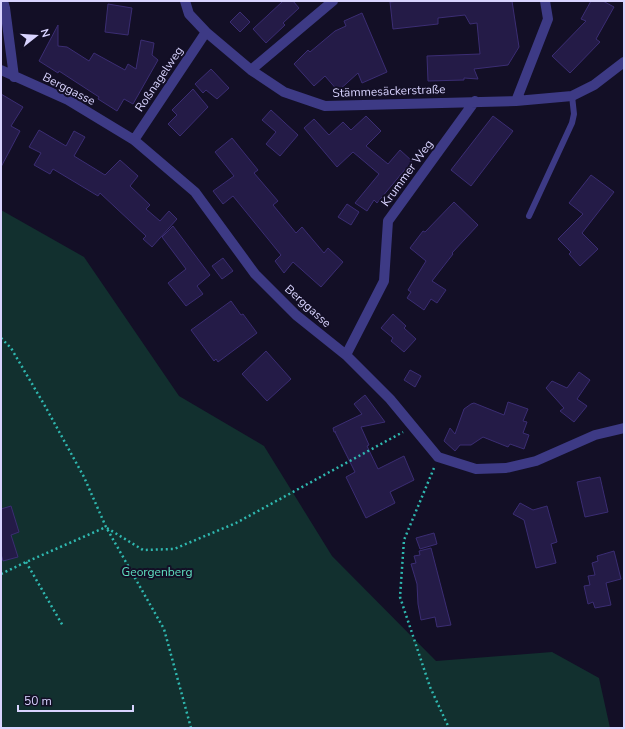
<svg xmlns="http://www.w3.org/2000/svg" width="625" height="729" font-family="'Nunito Sans',sans-serif">
	<style>
		.green { fill: #12302f }
		.building { fill: #241b47; stroke: #3b2d73 }
		.lines { fill: none; stroke-linecap: round; stroke-linejoin: round }
		.path { stroke: #2fb8b0; stroke-width: 2.5; stroke-dasharray: 2 3; stroke-linecap: butt }
		.lane { stroke: #3d3a85; stroke-width: 6 }
		.street { stroke: #3d3a85; stroke-width: 10 }
		.labels { text-anchor: middle; stroke-width: 4; stroke-linejoin: round; paint-order: stroke }
		.street-label { font-size: 12px; fill: #d9d4ff; stroke: #130f26 }
		.park-label { font-size: 12px; fill: #5fe0c0; stroke: #130f26 }
	</style>
	<rect width="100%" height="100%" fill="#130f26"/>
	<path class="green" d="M1,210L84,257L179,396L264,446L332,556L436,661L552,652L599,678L610,728H1Z"/>
	<path class="building" d="M283,1H293L299,8L283,23L285,25L266,43L253,29Z
		M399,1H512L519,47L508,65L474,69L478,79L464,78V80L428,81L427,56L480,54L477,23L470,24L465,15L438,18V24L393,29L390,2Z
		M591,1H603L614,7L596,39L600,42L570,73L552,56L586,21L581,19Z
		M108,4L132,8L128,35L105,32Z
		M240,12L250,22L240,32L230,22Z
		M362,13L387,72L362,83L358,73L338,91L325,76L314,86L294,64L308,50L310,52L335,31L346,26L344,21Z
		M58,25V46L67,47L89,61L94,53L125,70L128,64L136,69L141,40L154,43L152,55L158,60L133,104L124,99L117,111L98,99L99,97L59,71L58,73L39,61Z
		M211,69L229,88L217,99L206,90L203,93L195,84Z
		M193,89L208,107L180,136L168,124L177,115L172,110Z
		M1,94L23,107L11,126L20,131L1,167Z
		M271,110L298,135L280,156L266,144L276,132L262,120Z
		M366,116L381,131L366,146L388,164L400,150L412,161L377,203L374,200L367,211L355,203L379,174L353,152L337,167L304,128L314,119L329,135L343,122L351,130Z
		M493,116L513,131L471,186L451,170Z
		M39,130L66,146L74,131L85,137L74,156L105,175L120,160L138,176L130,186L150,205L146,209L160,221L169,211L177,219L152,247L143,239L146,236L100,193L98,196L53,169L50,174L34,165L41,153L29,147Z
		M232,138L258,170L254,173L278,201L273,205L296,233L302,227L324,253L328,248L343,262L321,287L293,262L284,273L275,261L281,255L233,196L223,204L213,191L234,176L215,152Z
		M591,175L614,192L582,233L598,249L580,266L569,254L571,252L558,239L583,214L569,203Z
		M454,202L478,225L452,253L453,254L432,281L446,290L437,303L431,299L424,310L407,298L411,292L408,290L426,261L410,248L423,231L425,232Z
		M347,204L359,212L351,225L338,217Z
		M173,226L210,275L197,286L203,294L186,306L168,283L186,269L162,237Z
		M223,258L233,271L222,279L212,266Z
		M231,301L241,315L243,314L257,333L218,362L216,359L214,361L191,330Z
		M393,314L406,326L404,328L416,339L404,352L391,341L393,338L381,328Z
		M266,351L291,379L267,401L242,374Z
		M410,370L421,376L415,387L404,380Z
		M579,372L590,380L577,399L587,406L574,422L560,411L564,408L546,388L552,381L567,388Z
		M365,395L385,422L361,427L369,445L367,446L378,469L404,456L414,480L390,492L395,503L366,518L346,477L355,472L335,432H336H334L333,428L362,414L354,404Z
		M508,402L528,409L523,421L527,422L523,433L529,435L524,449L510,444L508,447L483,437L471,445H460L455,451L444,441L450,428L455,434L464,409L471,404L474,403L504,415Z
		M600,477L608,512L585,517L577,482Z
		M520,503L533,510L547,506L557,542L551,544L556,563L536,568L524,520L513,514Z
		M11,506L19,532L11,535L18,557L3,561L1,554V509Z
		M434,533L437,544L420,549L416,538Z
		M431,548L451,625L437,627L435,617L421,620L418,604L417,584L411,564L416,563L414,556L420,555L419,551Z
		M614,551L621,579L606,583L611,605L595,608L593,602L588,604L584,586L590,585L588,576L595,575L592,563L598,561L597,556Z"/>
	<g class="lines">
		<path class="path" d="M1,338L11,348L45,406L84,477L106,527L164,629L191,728
			M434,468L404,540L400,597L430,687L449,728
			M107,528L143,550L174,549L236,523L403,432
			M26,562L63,626
			M1,574L26,562L106,527"/>
		<path class="lane" d="M529,216L572,123L574,114L572,96"/>
		<path class="street" d="M3,1L5,8L14,77
			M185,1L189,14L206,32L251,70L284,92L325,106L516,101L572,96L594,85L624,62
			M1,70L68,100L134,140L195,192L255,274L296,315L346,355L390,399L438,457L476,469L506,468L536,461L595,435L624,428
			M251,70L333,1
			M516,101L548,19L545,1
			M134,140L206,32
			M346,355L384,281L388,221L475,101"/>
	</g>
	<g class="labels">
		<g class="street-label">
			<text transform="translate(159 79) rotate(-56)" y="4">Roßnagelweg</text>
			<text transform="translate(69 89) rotate(27)" y="4">Berggasse</text>
			<text transform="translate(389 91) rotate(-2)" y="4">Stämmesäckerstraße</text>
			<text transform="translate(407 173) rotate(-54)" y="4">Krummer Weg</text>
			<text transform="translate(308 306) rotate(42)" y="4">Berggasse</text>
		</g>
		<g class="park-label">
			<text x="157" y="576">Georgenberg</text>
		</g>
	</g>
	<rect width="625" height="729" fill="none" stroke="#d9d4ff" stroke-width="4"/>
	<g transform="translate(36 36) rotate(73)" stroke="#130f26" stroke-width="3" paint-order="stroke">
	<path d="M0-3L7 15L0 10L-7 15Z" fill="#d9d4ff"/>
	<text y="-6" font-size="11" font-weight="bold" text-anchor="middle" fill="#d9d4ff">N</text>
	</g>
	<path d="M18 705v6h115v-6" fill="none" stroke="#d9d4ff" stroke-width="2"/>
	<text x="24" y="705" font-size="12" fill="#d9d4ff" stroke="#130f26" stroke-width="3" paint-order="stroke">50 m</text>
</svg>
